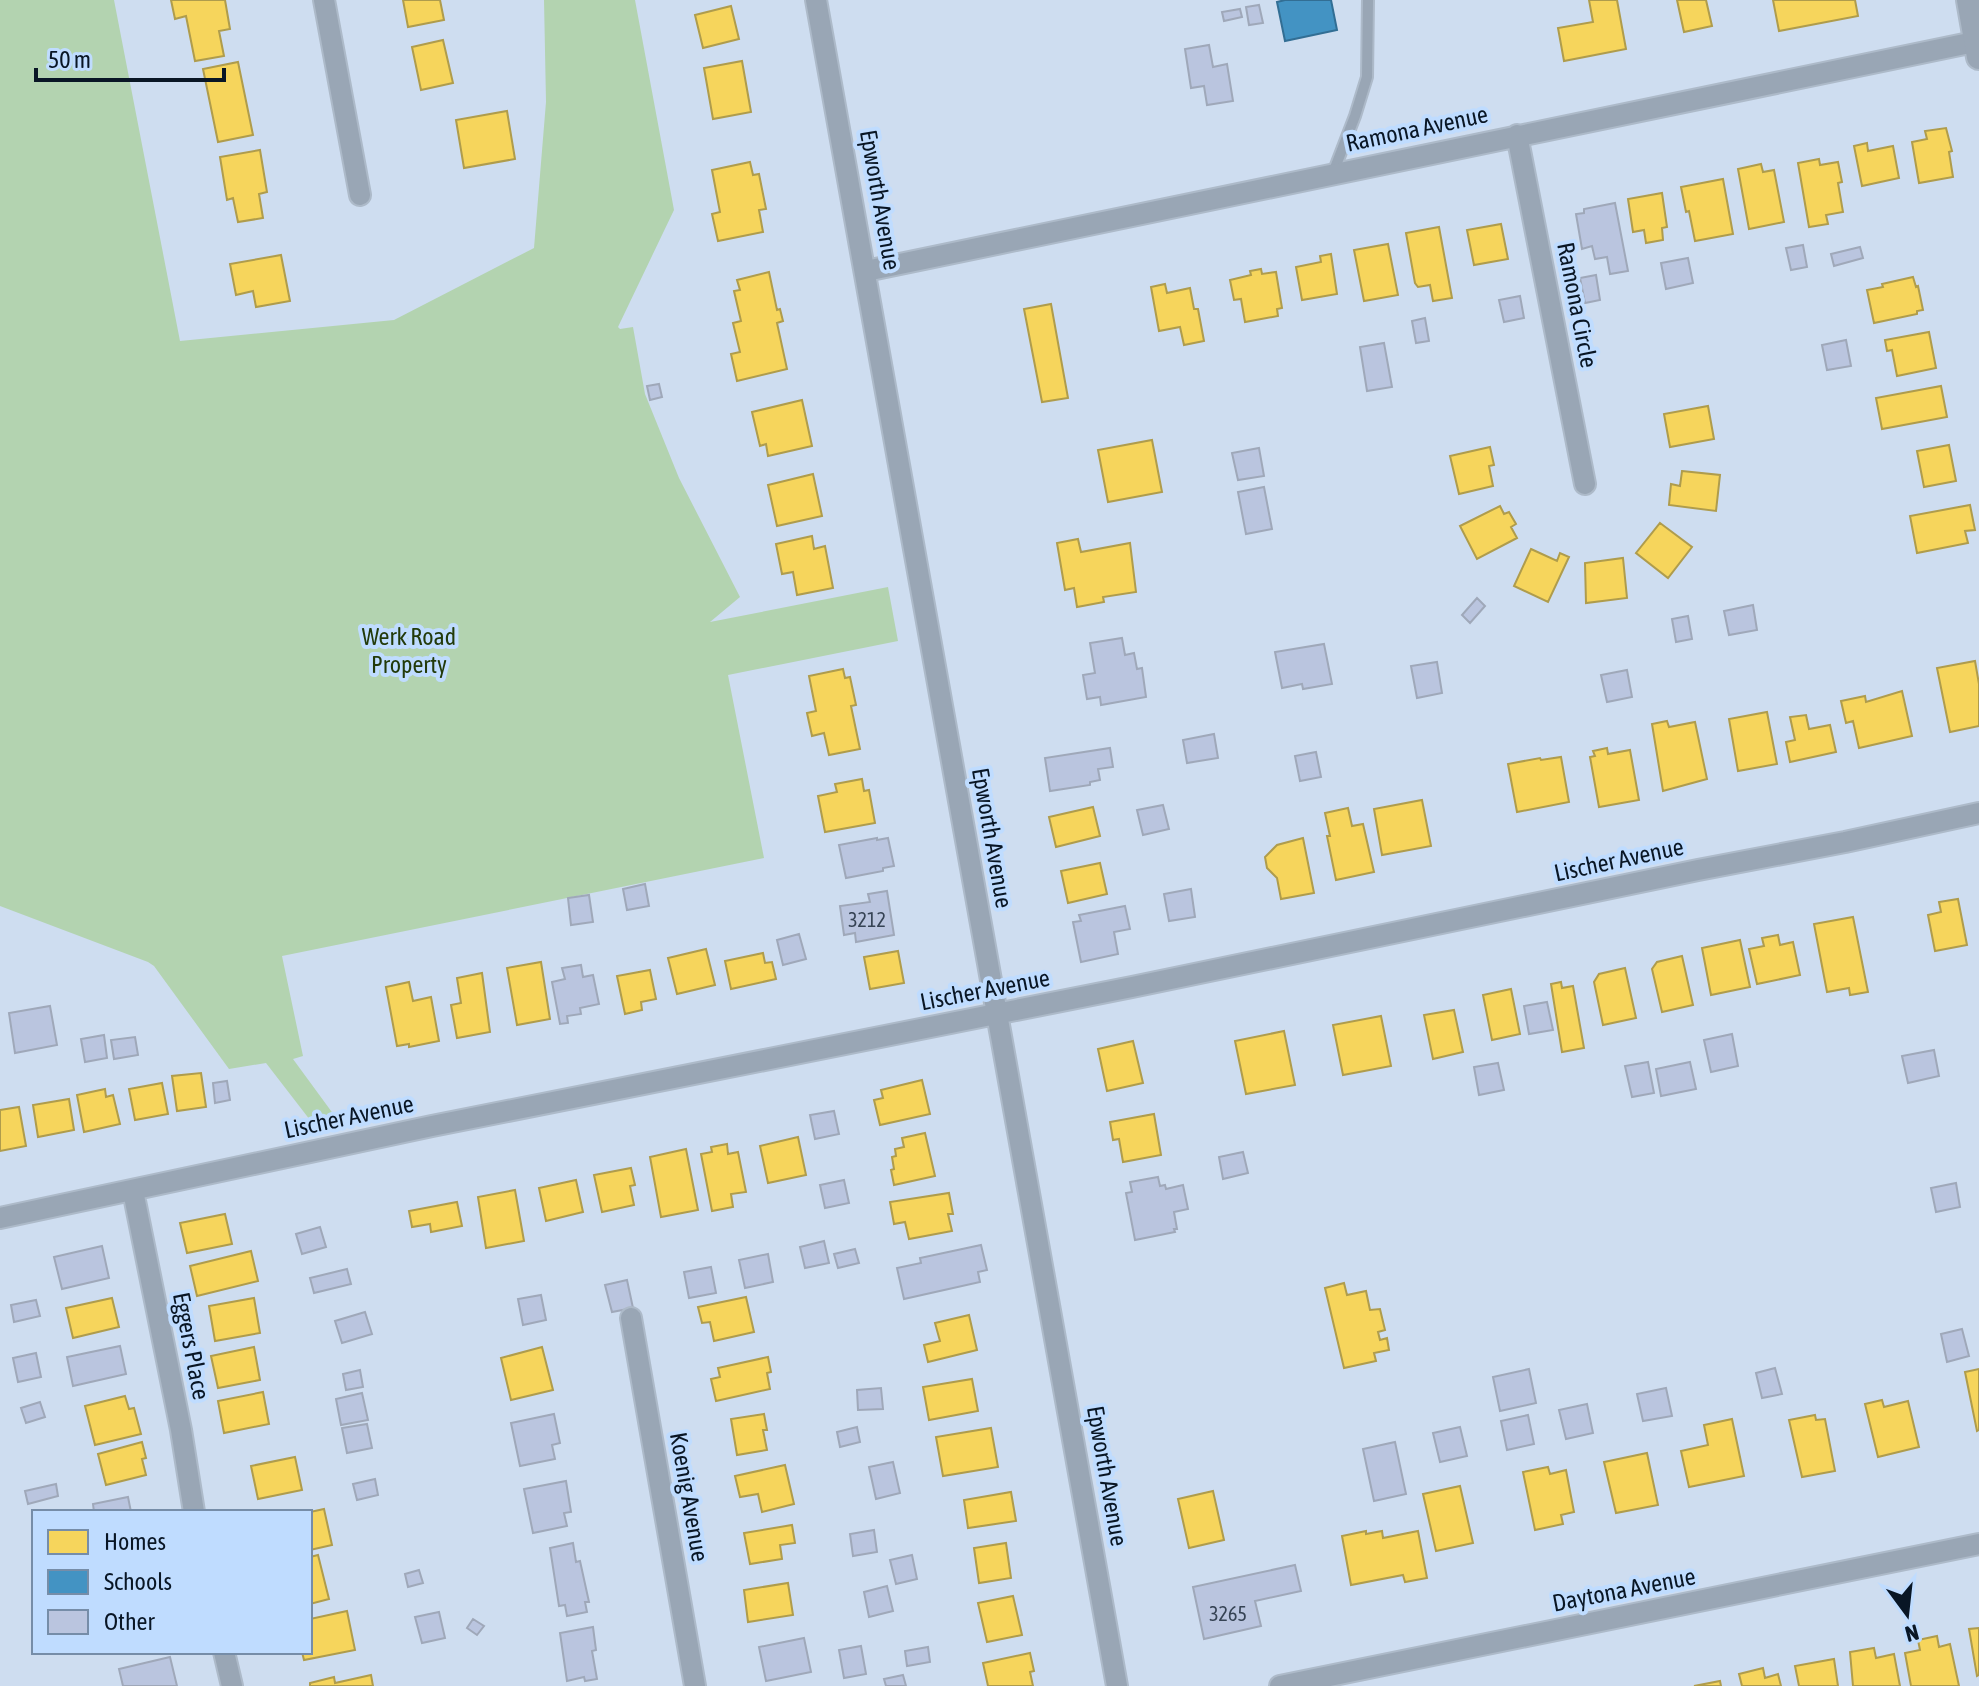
<svg xmlns="http://www.w3.org/2000/svg" width="1979" height="1686" font-family="'Asap Condensed',sans-serif">
	<style>
		.green { fill: #b3d3b0 }
		.homes { fill: #f6d55c; stroke: #af9c4c; stroke-width: 2 }
		.schools { fill: #4393c3; stroke: #326e94; stroke-width: 2 }
		.building { fill: #bac5df; stroke: #9fa8b9; stroke-width: 2 }
		.lines { fill: none; stroke-linecap: round; stroke-linejoin: round }
		.service-casing { stroke: #adbac9; stroke-width: 14 }
		.minor-casing { stroke: #adbac9; stroke-width: 24 }
		.tertiary-casing { stroke: #adbac9; stroke-width: 28 }
		.service { stroke: #99a6b5; stroke-width: 10 }
		.minor { stroke: #99a6b5; stroke-width: 20 }
		.tertiary { stroke: #99a6b5; stroke-width: 24 }
		.labels { text-anchor: middle; stroke-width: 8; stroke-linejoin: round; paint-order: stroke }
		.number-label { font-size: 20px; fill: #364354 }
		.street-label { font-size: 24px; fill: #091625; stroke: #bfdcff }
		.park-label { font-size: 24px; fill: #223a0a; stroke: #bfdcff }
	</style>
	<rect width="100%" height="100%" fill="#ceddf0"/>
	<path class="green" d="M0,0H114L180,341L394,320L534,248L546,102L544,0H635L674,210L618,327L620,329L633,327L645,394L679,478L740,597L710,622L888,587L898,641L728,675L764,858L282,956L303,1056L293,1059L334,1115L310,1120L266,1063L229,1069L154,966L148,962L0,906Z"/>
	<path class="homes" d="M171,0H225L230,29L219,31L224,56L195,61L186,16L175,19Z
		M403,0H440L444,20L408,27Z
		M1589,0H1617L1626,49L1564,61L1558,28L1593,22Z
		M1677,0H1706L1712,26L1684,32Z
		M1773,0H1855L1858,16L1779,31Z
		M731,6L739,39L703,48L695,15Z
		M443,40L453,83L421,90L412,47Z
		M742,61L751,112L713,119L704,68Z
		M238,62L253,135L218,142L203,69Z
		M507,111L515,159L464,168L456,120Z
		M1946,128L1952,151L1949,152L1953,177L1919,183L1912,142L1927,139L1925,131Z
		M1867,143L1868,151L1893,146L1899,178L1862,186L1854,146Z
		M260,150L267,192L259,194L263,218L238,222L233,198L227,200L220,157Z
		M1819,159L1820,165L1838,162L1842,182L1838,183L1843,212L1826,215L1828,224L1809,227L1798,163Z
		M750,162L753,175L759,174L766,209L759,210L763,232L718,241L712,214L720,212L712,170Z
		M1761,164L1763,172L1774,170L1784,222L1749,229L1738,169Z
		M1723,179L1733,234L1695,241L1689,211L1686,212L1681,187Z
		M1662,193L1667,227L1662,228L1663,240L1646,243L1644,230L1633,232L1628,199Z
		M1501,224L1508,259L1474,265L1467,230Z
		M1439,227L1452,298L1433,301L1430,285L1418,287L1415,283L1406,233Z
		M1388,244L1398,295L1364,301L1354,250Z
		M1331,254L1337,294L1302,300L1296,267L1321,262L1320,256Z
		M281,255L290,301L256,307L253,291L236,295L230,264Z
		M1261,269L1262,274L1276,272L1282,308L1277,309L1278,316L1245,322L1241,299L1234,300L1230,280L1251,275L1250,271Z
		M769,272L777,310L780,309L783,321L777,323L787,369L737,381L731,354L740,352L733,323L741,321L734,291L740,290L737,280Z
		M1913,277L1916,287L1918,286L1923,310L1917,311V314L1874,323L1867,290L1883,287L1882,284Z
		M1165,284L1167,293L1190,288L1194,309H1198L1204,341L1184,345L1180,327L1159,331L1151,287Z
		M1051,304L1068,398L1042,402L1024,309Z
		M1929,332L1936,368L1897,376L1892,350L1887,351L1885,340Z
		M1941,386L1947,417L1882,429L1876,398Z
		M802,400L812,446L768,456L766,444L760,446L752,412Z
		M1708,406L1714,439L1670,447L1664,414Z
		M1152,440L1162,492L1108,502L1098,450Z
		M1949,445L1956,481L1924,487L1917,451Z
		M1490,447L1494,465L1489,466L1493,486L1459,494L1450,456Z
		M1682,471L1720,475L1716,511L1669,505L1671,484L1680,486Z
		M813,474L822,516L777,526L768,485Z
		M1970,505L1975,530L1965,531L1968,543L1917,553L1910,516Z
		M1500,506L1504,514L1509,512L1516,524L1511,527L1517,538L1477,559L1460,526Z
		M1660,523L1692,547L1668,578L1636,553Z
		M812,536L814,549L825,546L833,588L797,595L793,572L782,574L776,544Z
		M1078,539L1081,552L1130,543L1136,592L1103,597L1104,602L1077,607L1074,588L1065,590L1057,543Z
		M1531,549L1557,561L1560,553L1569,557L1548,602L1514,586Z
		M1623,558L1627,598L1586,603L1585,563Z
		M1975,661L1979,684V726L1950,732L1937,668Z
		M843,669L845,678L850,677L856,705L851,706L860,749L829,755L824,733L812,736L807,713L816,711L809,676Z
		M1902,691L1912,736L1859,748L1853,721L1846,723L1841,701L1865,696L1866,702Z
		M1767,712L1777,764L1738,771L1729,719Z
		M1806,715L1809,729L1830,725L1836,752L1790,762L1786,742L1795,740L1790,717Z
		M1667,721L1669,727L1695,722L1707,779L1663,791L1652,724Z
		M1607,748L1608,754L1630,750L1639,800L1599,807L1590,757L1595,756L1593,751Z
		M1561,757L1569,802L1517,812L1508,764L1540,758L1541,760Z
		M862,779L864,791L869,790L875,823L825,832L818,796L837,792L835,784Z
		M1422,800L1431,846L1382,855L1374,809Z
		M1093,807L1100,836L1056,847L1049,817Z
		M1348,808L1352,826L1363,824L1374,872L1336,880L1327,836H1330L1325,813Z
		M1303,838L1314,893L1281,899L1277,878L1267,868L1265,857L1277,845Z
		M1100,863L1107,894L1068,903L1061,871Z
		M1958,899L1967,945L1935,951L1928,915L1941,912L1939,902Z
		M1853,917L1868,992L1850,995L1849,988L1827,992L1814,924Z
		M1778,935L1780,945L1793,942L1800,975L1757,984L1749,949L1764,946L1762,938Z
		M1740,940L1750,987L1711,995L1702,948Z
		M706,949L715,985L677,994L668,958Z
		M898,951L904,983L870,989L864,957Z
		M763,953L765,963L772,962L776,979L731,989L725,961Z
		M1682,956L1693,1005L1662,1012L1652,969L1657,962Z
		M541,962L550,1019L517,1025L507,968Z
		M1625,968L1636,1018L1603,1025L1594,982L1599,974Z
		M650,970L656,999L641,1002L642,1010L625,1014L617,976Z
		M482,973L490,1032L457,1038L451,1005L461,1003L457,978Z
		M409,982L413,1001L431,997L439,1041L409,1047V1044L397,1046L386,987Z
		M1561,982L1562,988L1573,986L1584,1048L1562,1052L1551,984Z
		M1511,989L1520,1034L1492,1040L1483,995Z
		M1454,1010L1463,1052L1433,1059L1424,1015Z
		M1381,1016L1391,1066L1343,1075L1333,1025Z
		M1284,1031L1295,1085L1246,1094L1235,1041Z
		M1133,1041L1143,1083L1107,1091L1098,1049Z
		M201,1073L206,1107L177,1111L172,1076Z
		M922,1080L930,1114L880,1125L874,1100L883,1098L881,1090Z
		M162,1083L168,1114L135,1120L129,1089Z
		M105,1089L106,1097L113,1095L120,1124L84,1132L77,1095Z
		M69,1099L74,1130L38,1137L33,1105Z
		M19,1107L26,1146L0,1151V1110Z
		M1154,1114L1161,1155L1123,1162L1119,1139L1113,1140L1110,1122Z
		M925,1133L935,1176L894,1185L891,1170L894,1169L892,1157L896,1156L895,1149L904,1147L902,1138Z
		M798,1137L806,1175L768,1183L760,1146Z
		M727,1144L728,1154L738,1152L746,1192L731,1194L733,1207L712,1211L701,1154L712,1152L711,1147Z
		M686,1149L698,1210L661,1217L650,1157Z
		M631,1168L635,1185L630,1186L634,1205L602,1212L594,1175Z
		M576,1180L583,1212L546,1221L539,1188Z
		M515,1190L524,1241L486,1248L478,1197Z
		M949,1193L953,1214H948L952,1231L909,1239L905,1222L894,1224L890,1202Z
		M457,1202L462,1226L431,1232L430,1224L412,1227L409,1211Z
		M225,1214L232,1244L187,1253L180,1223Z
		M251,1251L258,1281L197,1296L190,1266Z
		M1344,1283L1347,1295L1366,1291L1370,1310L1380,1309L1385,1330L1378,1332L1380,1340L1387,1338L1389,1350L1374,1353L1376,1361L1344,1368L1325,1288Z
		M746,1297L754,1332L714,1341L710,1322L702,1323L698,1307Z
		M112,1298L119,1327L73,1338L66,1308Z
		M254,1298L260,1333L215,1341L209,1306Z
		M969,1315L977,1350L928,1362L924,1345L940,1341L935,1323Z
		M254,1347L260,1380L218,1388L211,1356Z
		M542,1347L553,1390L511,1400L501,1358Z
		M768,1357L771,1372L767,1373L770,1389L716,1401L711,1379L720,1377L718,1368Z
		M1979,1369V1430L1977,1431L1965,1372Z
		M972,1379L978,1411L929,1420L923,1387Z
		M263,1392L269,1424L224,1433L218,1401Z
		M125,1396L129,1409L134,1408L141,1434L95,1445L85,1406Z
		M1882,1400L1884,1407L1908,1401L1919,1447L1878,1457L1865,1404Z
		M764,1414L767,1430H763L767,1450L737,1455L731,1419Z
		M1815,1415L1816,1420L1825,1419L1835,1471L1802,1477L1789,1420Z
		M1732,1419L1744,1476L1689,1487L1681,1451L1708,1445L1704,1425Z
		M991,1428L998,1467L943,1476L936,1437Z
		M142,1442L146,1458L142,1459L146,1475L106,1485L98,1454Z
		M1647,1453L1658,1505L1616,1513L1604,1462Z
		M295,1457L302,1490L258,1499L251,1466Z
		M785,1465L794,1504L762,1512L758,1494L740,1497L735,1476Z
		M1548,1467L1550,1474L1566,1470L1574,1512L1561,1515L1563,1524L1535,1530L1523,1472Z
		M1460,1486L1473,1543L1436,1551L1423,1494Z
		M1213,1491L1224,1540L1189,1548L1178,1499Z
		M1011,1492L1016,1521L968,1528L964,1500Z
		M324,1509L332,1545L310,1550V1512Z
		M792,1525L795,1543L780,1545L782,1559L750,1564L744,1533Z
		M1366,1531V1534L1382,1531L1383,1538L1418,1531L1427,1578L1405,1582L1403,1575L1351,1585L1342,1536Z
		M1006,1543L1011,1578L979,1583L974,1548Z
		M318,1555L329,1599L310,1604V1557Z
		M788,1583L793,1615L748,1622L744,1590Z
		M1013,1596L1022,1635L987,1642L978,1603Z
		M347,1611L355,1650L304,1660L302,1652H310V1619Z
		M1979,1628V1675L1977,1676L1969,1629Z
		M1937,1636L1939,1647L1950,1644L1959,1686H1911L1905,1653L1920,1650L1918,1640Z
		M1874,1648L1876,1658L1894,1654L1900,1686H1853L1850,1652Z
		M1030,1653L1034,1671L1030,1672L1033,1686H988L983,1663Z
		M1834,1659L1838,1686H1799L1795,1666Z
		M1763,1668L1765,1678L1778,1674L1781,1686H1742L1739,1674Z
		M371,1675L373,1686H310V1683L334,1677L335,1683Z
		M1720,1681L1721,1686H1694Z"/>
	<path class="schools" d="M1285,0H1331L1337,30L1285,41L1277,2Z"/>
	<path class="building" d="M1259,5L1263,23L1249,25L1246,7Z
		M1240,9L1242,17L1224,21L1222,12Z
		M1209,45L1213,67L1227,64L1233,101L1207,105L1204,86L1191,88L1185,49Z
		M1615,203L1628,271L1610,274L1607,257L1595,259L1592,246L1582,249L1576,214L1584,213V209Z
		M1803,245L1807,267L1791,270L1786,248Z
		M1860,247L1863,258L1834,266L1831,254Z
		M1688,258L1693,283L1666,289L1661,263Z
		M1596,275L1600,300L1585,303L1580,278Z
		M1520,296L1524,318L1504,322L1499,300Z
		M1425,318L1429,341L1416,343L1412,321Z
		M1846,340L1851,366L1827,370L1822,345Z
		M1384,343L1392,387L1367,391L1360,347Z
		M659,384L662,397L650,400L647,386Z
		M1259,448L1264,476L1238,480L1232,453Z
		M1264,487L1272,529L1246,534L1238,492Z
		M1477,598L1485,606L1470,623L1462,615Z
		M1753,605L1757,630L1729,635L1724,611Z
		M1688,616L1692,639L1676,642L1672,619Z
		M1122,638L1125,655L1134,653L1137,669L1142,668L1146,697L1101,705L1100,697L1087,699L1083,675L1095,673L1090,643Z
		M1324,644L1332,684L1303,689L1302,684L1282,688L1275,652Z
		M1437,662L1442,693L1417,698L1411,666Z
		M1627,670L1632,697L1607,702L1601,675Z
		M1214,734L1218,758L1187,763L1183,740Z
		M1110,748L1113,767L1098,769L1100,780L1090,782V785L1050,791L1045,758Z
		M1316,752L1321,777L1300,781L1295,756Z
		M1163,805L1169,829L1143,835L1137,810Z
		M877,838V840L888,838L894,866L883,868V871L846,878L839,845Z
		M645,884L649,906L627,910L623,889Z
		M1191,889L1195,917L1169,921L1164,894Z
		M887,891L894,935L856,942L855,933L844,935L840,906L870,902L868,894Z
		M589,895L593,922L571,925L568,898Z
		M1125,906L1130,929L1114,932L1118,954L1081,962L1073,922L1081,921L1079,915Z
		M799,934L806,959L783,965L777,940Z
		M581,965L583,977L593,975L599,1004L580,1008L581,1014L567,1016L568,1023L560,1024L552,982L565,979L562,968Z
		M1547,1002L1553,1030L1529,1034L1524,1006Z
		M50,1006L57,1045L15,1053L9,1013Z
		M1732,1034L1738,1066L1711,1072L1704,1040Z
		M104,1035L107,1058L85,1062L81,1039Z
		M135,1037L138,1055L114,1059L111,1040Z
		M1934,1050L1939,1076L1908,1083L1902,1056Z
		M1648,1062L1654,1093L1632,1097L1625,1066Z
		M1690,1062L1696,1089L1661,1096L1656,1069Z
		M1498,1063L1504,1090L1479,1095L1474,1067Z
		M227,1081L230,1100L215,1103L213,1083Z
		M834,1111L839,1134L815,1139L810,1115Z
		M1243,1152L1248,1173L1223,1179L1219,1157Z
		M1158,1177L1160,1186L1165,1185L1166,1189L1183,1185L1188,1209L1174,1212L1177,1229H1174L1175,1232L1135,1240L1126,1193L1132,1192L1130,1182Z
		M844,1180L849,1203L825,1208L820,1185Z
		M1956,1183L1960,1207L1936,1212L1931,1188Z
		M320,1227L326,1247L302,1254L296,1234Z
		M824,1241L829,1263L805,1268L800,1247Z
		M981,1245L987,1270L978,1272L980,1282L904,1299L897,1268L921,1263L920,1258Z
		M102,1246L109,1278L62,1289L54,1257Z
		M855,1249L859,1263L838,1268L834,1254Z
		M768,1254L773,1282L745,1288L739,1260Z
		M711,1267L716,1293L689,1298L684,1272Z
		M347,1269L351,1284L314,1293L310,1278Z
		M627,1280L633,1308L612,1312L605,1285Z
		M541,1295L546,1320L523,1325L518,1299Z
		M36,1300L40,1316L14,1322L11,1305Z
		M365,1312L372,1334L342,1343L335,1321Z
		M1962,1329L1969,1356L1947,1362L1941,1334Z
		M120,1346L126,1374L73,1386L67,1357Z
		M36,1353L41,1377L18,1382L13,1358Z
		M1775,1368L1782,1394L1762,1398L1756,1373Z
		M1529,1369L1536,1403L1500,1411L1493,1377Z
		M360,1370L363,1387L346,1390L343,1374Z
		M881,1388L883,1409L858,1410L857,1390Z
		M1666,1388L1672,1416L1643,1421L1637,1394Z
		M362,1393L368,1420L341,1425L336,1399Z
		M40,1402L45,1417L26,1423L21,1408Z
		M1587,1404L1593,1433L1566,1439L1559,1410Z
		M554,1414L560,1443L552,1445L555,1459L520,1466L511,1423Z
		M1528,1415L1534,1444L1507,1450L1501,1421Z
		M367,1424L372,1448L347,1453L342,1428Z
		M857,1427L860,1442L840,1447L837,1432Z
		M1460,1427L1467,1456L1440,1462L1433,1433Z
		M1395,1442L1406,1494L1374,1501L1363,1449Z
		M893,1462L900,1493L876,1499L869,1467Z
		M375,1479L378,1495L357,1500L353,1484Z
		M566,1481L571,1512L564,1513L567,1526L533,1533L524,1489Z
		M56,1484L58,1496L28,1504L25,1491Z
		M128,1497L131,1512H94L93,1504Z
		M874,1530L877,1552L853,1556L850,1534Z
		M573,1543L576,1562L580,1561L589,1602H585L587,1612L567,1616L565,1605L559,1606L550,1548Z
		M912,1555L917,1579L896,1584L890,1560Z
		M1295,1565L1301,1591L1255,1601L1261,1626L1204,1639L1193,1587Z
		M419,1570L423,1583L408,1587L405,1574Z
		M887,1586L893,1611L869,1617L864,1592Z
		M439,1612L445,1638L422,1643L415,1617Z
		M473,1619L484,1626L477,1635L467,1628Z
		M593,1627L596,1650L592,1651L597,1679L585,1681L584,1677L567,1681L560,1633Z
		M804,1638L811,1672L766,1681L759,1647Z
		M861,1646L866,1674L844,1678L839,1650Z
		M928,1647L930,1662L907,1666L905,1651Z
		M170,1657L177,1686H123L119,1669Z
		M903,1675L906,1686H886L884,1679Z"/>
	<g class="lines">
		<defs>
			<path id="service" d="M1333,173L1355,116L1367,77L1368,0"/>
			<path id="minor" d="M324,0L360,195
				M816,0L1117,1686
				M1517,135L1585,484
				M866,271L1979,41
				M133,1191L181,1430L194,1512
				M0,1218L432,1126L1132,987L1698,870L1845,842L1979,813
				M631,1318L695,1686
				M224,1652L232,1686
				M1280,1686L1979,1544"/>
			<path id="tertiary" d="M1969,0L1979,57"/>
		</defs>
		<use href="#service" class="service-casing"/>
		<use href="#minor" class="minor-casing"/>
		<use href="#tertiary" class="tertiary-casing"/>
		<use href="#service" class="service"/>
		<use href="#minor" class="minor"/>
		<use href="#tertiary" class="tertiary"/>
	</g>
	<g class="labels">
		<g class="number-label">
			<text x="867" y="927">3212</text>
			<text x="1228" y="1621">3265</text>
		</g>
		<g class="street-label">
			<text transform="translate(1417 129) rotate(-12)" y="8">Ramona Avenue</text>
			<text transform="translate(880 200) rotate(80)" y="8">Epworth Avenue</text>
			<text transform="translate(1577 305) rotate(79)" y="8">Ramona Circle</text>
			<text transform="translate(992 838) rotate(80)" y="8">Epworth Avenue</text>
			<text transform="translate(1619 860) rotate(-12)" y="8">Lischer Avenue</text>
			<text transform="translate(985 990) rotate(-11)" y="8">Lischer Avenue</text>
			<text transform="translate(349 1117) rotate(-12)" y="8">Lischer Avenue</text>
			<text transform="translate(191 1346) rotate(79)" y="8">Eggers Place</text>
			<text transform="translate(1107 1476) rotate(80)" y="8">Epworth Avenue</text>
			<text transform="translate(689 1497) rotate(80)" y="8">Koenig Avenue</text>
			<text transform="translate(1624 1590) rotate(-11)" y="8">Daytona Avenue</text>
		</g>
		<g class="park-label">
			<text x="409" y="645">Werk Road<tspan x="409" dy="28">Property</tspan></text>
		</g>
	</g>
	<rect x="32" y="1510" width="280" height="144" fill="#bfdcff" stroke="#768da8" stroke-width="2"/>
	<rect x="48" y="1530" width="40" height="24" fill="#f6d55c" stroke="#768da8" stroke-width="2"/>
	<text x="104" y="1550" font-size="24" fill="#091625">Homes</text>
	<rect x="48" y="1570" width="40" height="24" fill="#4393c3" stroke="#768da8" stroke-width="2"/>
	<text x="104" y="1590" font-size="24" fill="#091625">Schools</text>
	<rect x="48" y="1610" width="40" height="24" fill="#bac5df" stroke="#768da8" stroke-width="2"/>
	<text x="104" y="1630" font-size="24" fill="#091625">Other</text>
	<g transform="translate(1907 1614) rotate(165)" stroke="#bfdcff" stroke-width="6" paint-order="stroke">
	<path d="M0-6L14 30L0 20L-14 30Z" fill="#091625"/>
	<text y="-12" font-size="22" font-weight="bold" text-anchor="middle" fill="#091625">N</text>
	</g>
	<path d="M36 68v12h188v-12" fill="none" stroke="#091625" stroke-width="4"/>
	<text x="48" y="68" font-size="24" fill="#091625" stroke="#bfdcff" stroke-width="6" paint-order="stroke">50 m</text>
</svg>
